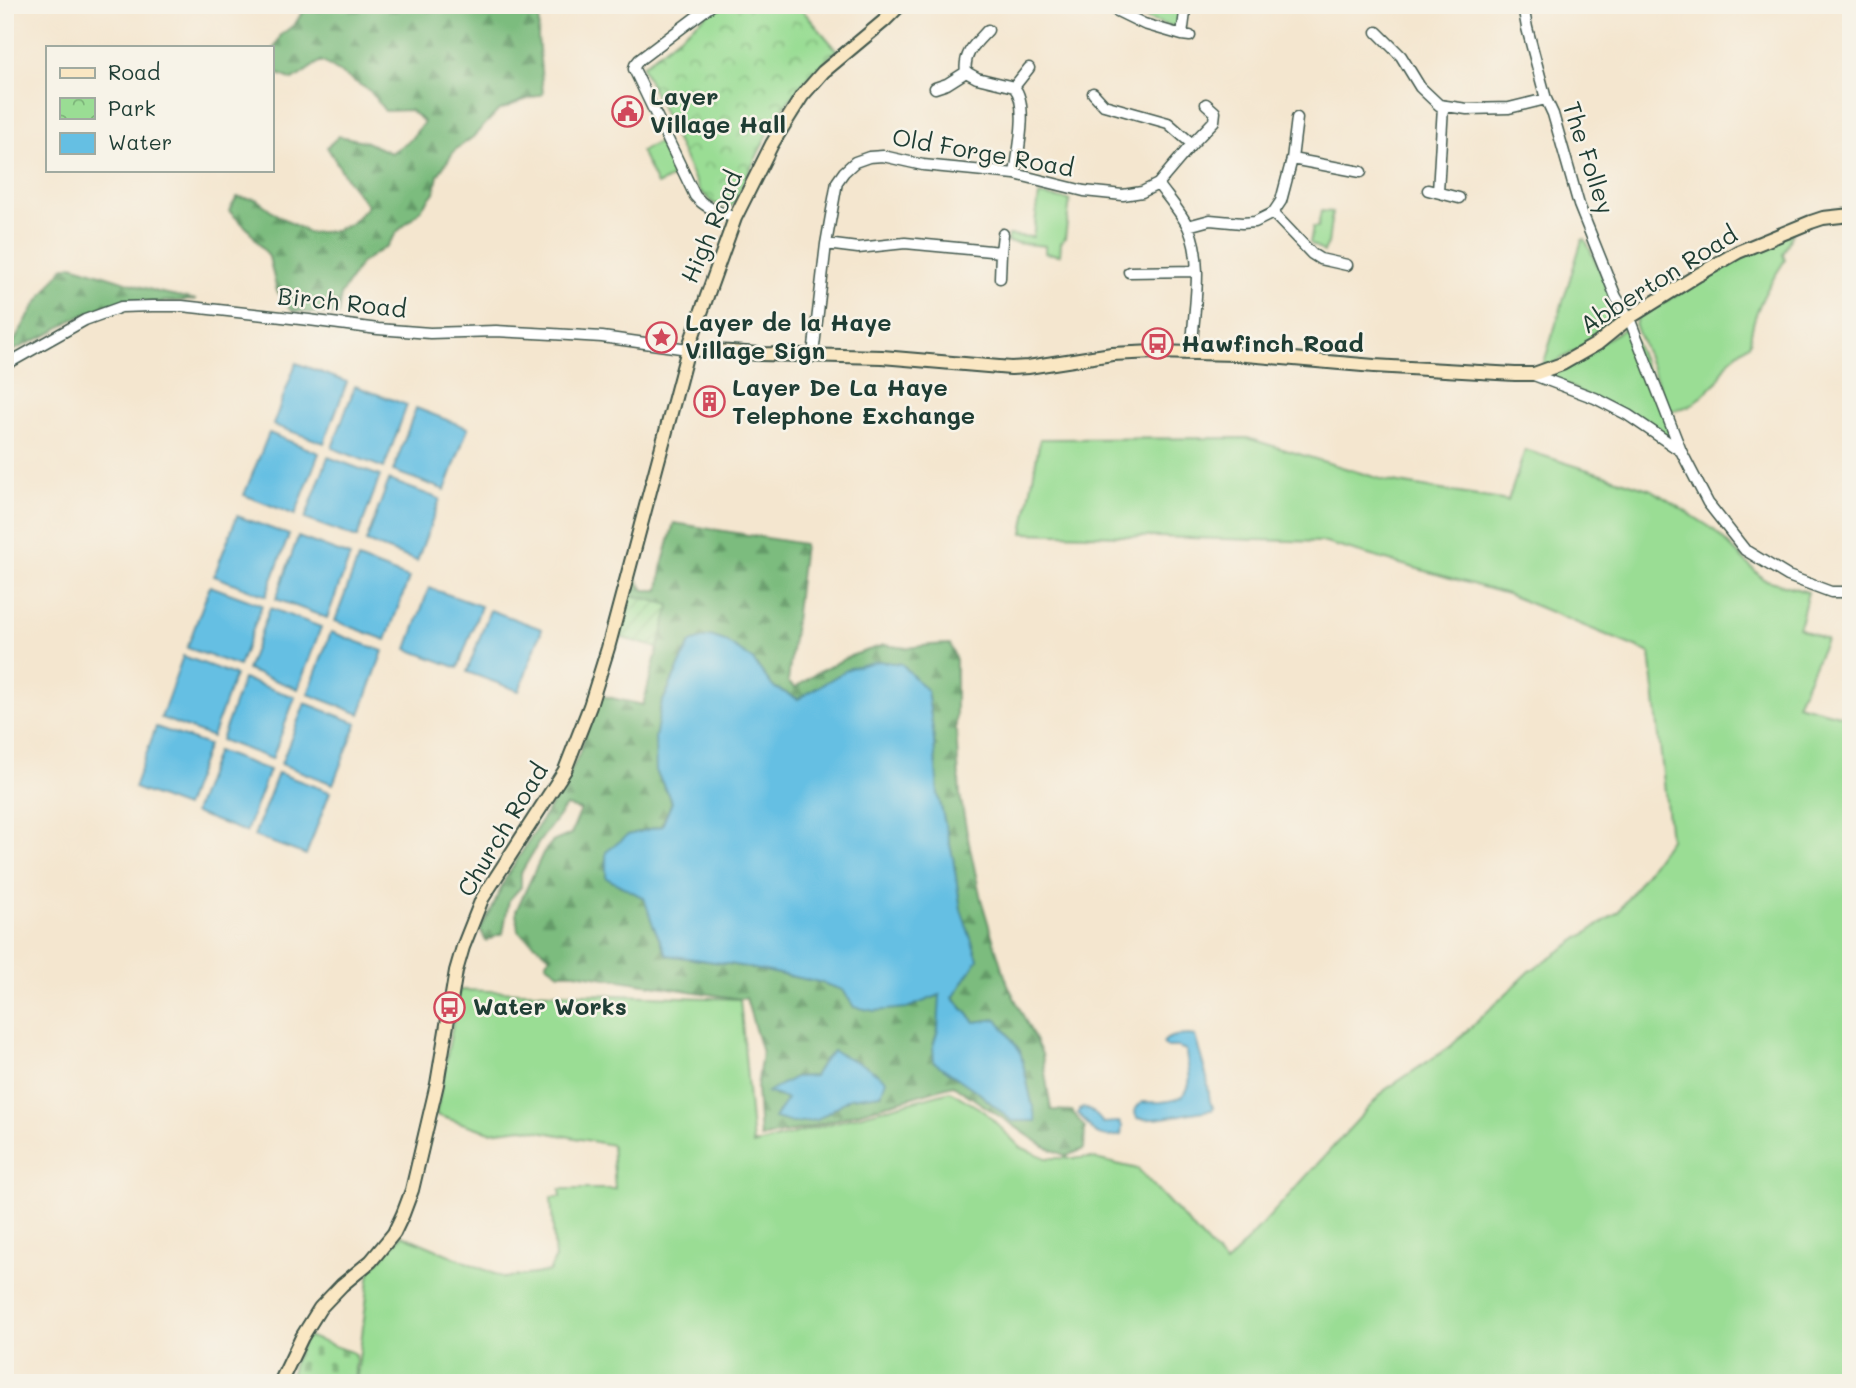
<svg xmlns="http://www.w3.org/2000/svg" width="1856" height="1388" font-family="Mali,sans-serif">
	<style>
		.grass { fill: #9add94; stroke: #5c8d64; stroke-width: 2 }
		.forest { fill: url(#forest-firs); stroke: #4d7c59; stroke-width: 2; fill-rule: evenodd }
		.cemetery { fill: url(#cemetery-stones); stroke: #5c8d64; stroke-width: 2 }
		.park { fill: url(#park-crowns); stroke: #5c8d64; stroke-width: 2 }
		.garden { fill: url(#garden-furrows); stroke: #5c8d64; stroke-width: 2 }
		.water { fill: #65bfe3; stroke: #427e8c; stroke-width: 2 }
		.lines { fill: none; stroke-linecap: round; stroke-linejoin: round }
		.street-casing { stroke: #3f564b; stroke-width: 13 }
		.secondary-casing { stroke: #3f564b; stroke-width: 16 }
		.street { stroke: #fff; stroke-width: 10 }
		.secondary { stroke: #fae7c3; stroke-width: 12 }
		.labels { text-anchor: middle; stroke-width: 5; stroke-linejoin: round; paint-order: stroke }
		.poi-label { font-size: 24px; font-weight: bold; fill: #1f3d34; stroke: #f7f3e8; text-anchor: start }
		.street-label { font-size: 24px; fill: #1f3d34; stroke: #f7f3e8 }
	</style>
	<defs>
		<pattern id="forest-firs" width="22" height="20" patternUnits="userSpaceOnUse" patternTransform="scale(1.75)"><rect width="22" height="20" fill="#7bbc7e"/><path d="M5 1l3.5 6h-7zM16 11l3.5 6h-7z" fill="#649a68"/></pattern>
		<pattern id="cemetery-stones" width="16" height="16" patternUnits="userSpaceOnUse" patternTransform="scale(1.75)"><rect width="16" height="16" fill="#9add94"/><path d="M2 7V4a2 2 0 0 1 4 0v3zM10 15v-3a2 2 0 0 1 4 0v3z" fill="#7db47a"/></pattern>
		<pattern id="park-crowns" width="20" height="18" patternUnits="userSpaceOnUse" patternTransform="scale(1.75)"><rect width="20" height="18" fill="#9add94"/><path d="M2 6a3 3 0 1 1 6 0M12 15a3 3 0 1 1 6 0" fill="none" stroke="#7db47a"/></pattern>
		<pattern id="garden-furrows" width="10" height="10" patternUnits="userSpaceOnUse" patternTransform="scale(1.75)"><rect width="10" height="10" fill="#9add94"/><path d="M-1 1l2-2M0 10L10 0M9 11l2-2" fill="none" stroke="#7db47a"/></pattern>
	</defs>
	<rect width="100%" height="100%" fill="#f7f3e8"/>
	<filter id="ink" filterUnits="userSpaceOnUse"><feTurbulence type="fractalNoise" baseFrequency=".0143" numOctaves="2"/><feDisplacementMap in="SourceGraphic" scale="14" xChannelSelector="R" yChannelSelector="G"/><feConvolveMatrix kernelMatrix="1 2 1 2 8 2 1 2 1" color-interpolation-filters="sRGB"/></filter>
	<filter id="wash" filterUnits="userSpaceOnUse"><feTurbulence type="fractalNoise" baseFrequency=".00686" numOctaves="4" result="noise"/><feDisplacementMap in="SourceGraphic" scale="28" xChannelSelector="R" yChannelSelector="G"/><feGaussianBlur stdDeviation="1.57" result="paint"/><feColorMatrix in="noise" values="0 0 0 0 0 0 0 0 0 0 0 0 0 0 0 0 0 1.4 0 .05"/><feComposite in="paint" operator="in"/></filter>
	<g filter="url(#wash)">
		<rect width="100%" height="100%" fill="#f4e6cf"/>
		<path class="grass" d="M1121,5H1182L1179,22L1173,27L1147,19Z
			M659,142L675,176L657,185L641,151Z
			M1039,195L1070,200L1065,238L1061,243L1060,255L1045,253V246L1007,242L1008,235L1033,237Z
			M1321,211L1332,212L1328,244L1324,252L1310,243L1313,227H1318Z
			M1793,232L1783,254L1785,260C1768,286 1752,312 1750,343L1730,359L1716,383L1692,405L1669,412L1635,324L1638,318L1749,251Z
			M1585,239L1618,308C1619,313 1620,314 1618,319C1611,335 1558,360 1542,369L1582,240Z
			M1627,327H1629L1677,444L1548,375Z
			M1247,438L1387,481L1508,501L1525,450L1652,490L1713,529L1763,579L1808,592L1799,628L1826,640L1797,704L1851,718V1383H356L370,1271L402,1235L504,1278L549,1272L555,1259L551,1197H561L560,1189H615L612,1145L523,1128L490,1132L436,1115L459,990L740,999L753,1145L950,1091L984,1111L1020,1147L1046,1158H1091L1138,1169L1226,1264L1385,1090L1451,1046L1530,971L1618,912L1670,839L1650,653L1507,594L1322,542L1023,533L1040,439Z"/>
		<path class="forest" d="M307,5H540L538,37L543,94L519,102L498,111L473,137L455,150L438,175L435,191L418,213L398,231L387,246L361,263L341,294L338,315L292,311L277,291L269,257L248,229L229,211L237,197L256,199L280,217L309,233L334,231L352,223L368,206L348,181L327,147L339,136L364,141L391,153L410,140L424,122L410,110L385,111L370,91L321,61L293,80L276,73H271V55L281,35L295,24Z
			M72,265L158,292L196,300L109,305L72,320L49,334L16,349L6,356L32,310L64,267Z
			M674,523L804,544L788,682L795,688L815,674L850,656L884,645L907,648L931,645L950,644L956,660V729L960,795L969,843L981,899L1000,962L1009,987L1042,1054L1051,1110L1072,1111L1085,1128L1084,1149L1066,1156L1044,1146L953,1085L807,1128L760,1138L757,1087L762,1053L746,998L740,999L575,973H559L546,964L550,956L518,931L516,911L543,853L552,842L571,834L581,810L566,806L539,842L521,873V887L509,900L503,933L486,941L480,929L492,909L505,879L566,781L579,754L598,695L643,705L669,606L631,595L628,588L633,573L644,590H659L663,562ZM690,643L752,659L773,687L799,699L816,689L927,691L933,730L938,794L953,858L961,910L978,959L953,997L975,1022L997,1019L1020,1051L1036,1121H1012L978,1092L933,1046L938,1030L941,995L932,998L854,1007L843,990L819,982L735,965L667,955L653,925L628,835L661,826L672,802L656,771L661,705ZM824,1060L881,1094L850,1098L817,1120L775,1117L788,1099L795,1077L814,1076Z"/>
		<path class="cemetery" d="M307,1336L354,1353L356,1360L354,1383H289L294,1361Z"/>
		<path class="park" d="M719,5H798L837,50L803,83L776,117L733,205L728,208L713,203L699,190L642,66Z"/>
		<path class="garden" d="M631,595L670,605L658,648L619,637Z"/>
		<path class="water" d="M296,363L347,382L324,443L273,425Z
			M355,386L407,405L384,468L332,448Z
			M416,408L468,428L445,490L393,471Z
			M269,433L319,453L295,515L244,495Z
			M328,457L380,476L357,538L305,519Z
			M389,480L440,499L417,561L366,542Z
			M237,516L289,535L266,596L214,576Z
			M298,537L350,556L327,618L276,599Z
			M358,559L409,578L386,640L335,621Z
			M210,586L262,605L239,666L187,648Z
			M429,588L481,606L458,668L407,649Z
			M270,608L321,627L298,689L247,670Z
			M490,610L542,629L519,691L467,672Z
			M331,632L383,651L360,714L308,694Z
			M710,636L725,641L752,659L773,687L798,699L850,668L878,661L902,664L927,691L933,730L938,794L953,858L961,910L978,959L953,998L975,1022L997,1019L1020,1051L1036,1121H1012L978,1092L934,1062L933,1046L938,1030L940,995L907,1008L875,1011L854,1007L843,990L819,982L735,965L667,955L653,925L644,898L606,878V852L628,835L662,826L672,802L656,771L655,738L661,705L690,643Z
			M183,656L235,675L212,737L161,718Z
			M243,679L295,697L272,759L221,740Z
			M305,703L357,723L333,784L281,764Z
			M156,727L208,745L185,807L134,788Z
			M217,751L269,770L246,832L194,813Z
			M278,773L330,792L306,855L254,836Z
			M1188,1035L1195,1036L1207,1078L1210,1102L1214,1108L1212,1110C1195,1111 1151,1123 1137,1118C1133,1111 1136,1107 1142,1102C1164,1103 1194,1104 1189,1072C1188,1065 1186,1057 1186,1050L1178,1047H1166L1163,1043C1168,1035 1179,1036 1188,1035Z
			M833,1051L866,1066L886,1080L881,1094L850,1098L817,1120L793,1123L774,1118L787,1099L767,1092L795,1077L814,1076L824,1060Z
			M1083,1108C1092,1109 1098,1117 1103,1123L1119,1122L1122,1126L1121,1135C1114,1137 1102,1138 1095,1133L1078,1113L1079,1110Z"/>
	</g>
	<g filter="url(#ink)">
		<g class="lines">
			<defs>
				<path id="street" d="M712,5L639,60L635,65L634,69L695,196C706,209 720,212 735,218
					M1105,5L1144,24L1182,35
					M1186,5L1182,35L1190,36
					M1523,5L1527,28L1546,99L1553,114L1579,205L1616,297L1629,318L1681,451L1708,503L1745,550L1788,576L1831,592H1851
					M988,30C976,43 963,53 966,72L977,78L1014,87C1029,104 1018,152 1015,174
					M1377,32L1401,56L1420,87L1439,105L1467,109L1509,108L1546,99
					M1014,87L1029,68
					M935,88L947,84L966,72
					M1093,93L1104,105L1168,123L1192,144
					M1292,159L1361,172
					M1158,184C1168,198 1182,213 1189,229C1205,268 1192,312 1192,353
					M1428,190L1459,198
					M1438,192L1443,106
					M1273,213L1312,254L1320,259L1347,265
					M1188,226L1210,220L1242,223L1255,222L1273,213L1281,201L1292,159L1297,118
					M826,244L858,248L905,243L1001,252L1000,278
					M1001,252L1003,234
					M1129,272L1197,271
					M813,355L826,244L837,182L844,172L855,162L869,157L883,156L923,165L1015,174L1084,191L1123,195L1142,192L1158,184L1192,144L1214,121L1215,112L1206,104
					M5,365L85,320L121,307L152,306H182L309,320L378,329L430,333L496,331L552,334L602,337L688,349
					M1531,374L1595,398L1628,415L1681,451"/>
				<path id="secondary" d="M688,349L760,354L882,357L1011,368L1028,367L1112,354L1154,352L1235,354L1374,366L1515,374H1534L1562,364L1597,344L1629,318L1698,275L1738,252L1811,222L1823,218L1851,215
					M280,1383L302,1337L320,1308L342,1285L371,1261L394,1233L403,1214L412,1190L437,1084L456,971L463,947L482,899L565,770L590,706L608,648L688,349L735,218L772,144L802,96L823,72L884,21L900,5"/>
			</defs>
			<use href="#street" class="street-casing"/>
			<use href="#secondary" class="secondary-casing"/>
			<use href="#street" class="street"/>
			<use href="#secondary" class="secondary"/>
		</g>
	</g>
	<defs>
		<symbol id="civic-ring" viewBox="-11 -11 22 22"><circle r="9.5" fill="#f7f3e8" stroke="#d1495b" stroke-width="1.5"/><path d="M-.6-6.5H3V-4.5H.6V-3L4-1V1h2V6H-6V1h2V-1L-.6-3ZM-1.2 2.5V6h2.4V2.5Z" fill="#d1495b"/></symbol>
		<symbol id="sight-ring" viewBox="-11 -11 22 22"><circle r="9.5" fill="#f7f3e8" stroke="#d1495b" stroke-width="1.5"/><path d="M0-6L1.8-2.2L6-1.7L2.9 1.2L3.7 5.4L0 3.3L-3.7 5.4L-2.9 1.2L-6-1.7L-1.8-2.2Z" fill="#d1495b"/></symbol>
		<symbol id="bus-ring" viewBox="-11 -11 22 22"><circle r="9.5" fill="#f7f3e8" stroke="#d1495b" stroke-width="1.5"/><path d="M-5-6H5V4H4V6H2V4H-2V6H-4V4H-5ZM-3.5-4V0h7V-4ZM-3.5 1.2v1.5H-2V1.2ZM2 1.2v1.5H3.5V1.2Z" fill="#d1495b"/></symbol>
		<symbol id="building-ring" viewBox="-11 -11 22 22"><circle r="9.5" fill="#f7f3e8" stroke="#d1495b" stroke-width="1.5"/><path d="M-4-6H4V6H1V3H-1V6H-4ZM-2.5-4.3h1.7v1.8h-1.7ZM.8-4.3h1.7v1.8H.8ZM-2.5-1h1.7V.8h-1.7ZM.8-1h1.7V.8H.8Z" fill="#d1495b"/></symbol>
	</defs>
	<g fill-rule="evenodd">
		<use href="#civic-ring" x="610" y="94" width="35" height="35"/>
		<use href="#sight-ring" x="644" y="320" width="35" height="35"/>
		<use href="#bus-ring" x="1140" y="326" width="35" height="35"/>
		<use href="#building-ring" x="692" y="384" width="35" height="35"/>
		<use href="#bus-ring" x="432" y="990" width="35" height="35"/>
	</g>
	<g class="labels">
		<g class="poi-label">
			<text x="650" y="105">Layer<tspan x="650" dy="28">Village Hall</tspan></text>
			<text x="685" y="331">Layer de la Haye<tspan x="685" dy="28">Village Sign</tspan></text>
			<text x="1181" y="352">Hawfinch Road</text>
			<text x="732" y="396">Layer De La Haye<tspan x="732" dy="28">Telephone Exchange</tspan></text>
			<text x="473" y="1015">Water Works</text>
		</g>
		<g class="street-label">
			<text transform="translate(983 153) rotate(10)" y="8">Old Forge Road</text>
			<text transform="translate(1588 158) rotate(72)" y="8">The Folley</text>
			<text transform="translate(712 227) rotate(-67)" y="8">High Road</text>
			<text transform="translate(1659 280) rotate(-32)" y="8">Abberton Road</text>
			<text transform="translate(342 303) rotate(6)" y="8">Birch Road</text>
			<text transform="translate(503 830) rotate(-59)" y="8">Church Road</text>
		</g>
	</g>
	<rect width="1856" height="1388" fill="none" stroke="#f7f3e8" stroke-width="28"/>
	<rect x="46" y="46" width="228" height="126" fill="#f7f3e8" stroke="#a1aaa0" stroke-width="2"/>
	<rect x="60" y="68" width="35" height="10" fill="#fae7c3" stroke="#a1aaa0" stroke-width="2"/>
	<text x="108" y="80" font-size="21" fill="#1f3d34">Road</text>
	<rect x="60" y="98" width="35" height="21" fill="url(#park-crowns)" stroke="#a1aaa0" stroke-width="2"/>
	<text x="108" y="116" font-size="21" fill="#1f3d34">Park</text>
	<rect x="60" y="133" width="35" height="21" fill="#65bfe3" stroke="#a1aaa0" stroke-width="2"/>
	<text x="108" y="150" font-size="21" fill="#1f3d34">Water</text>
</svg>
